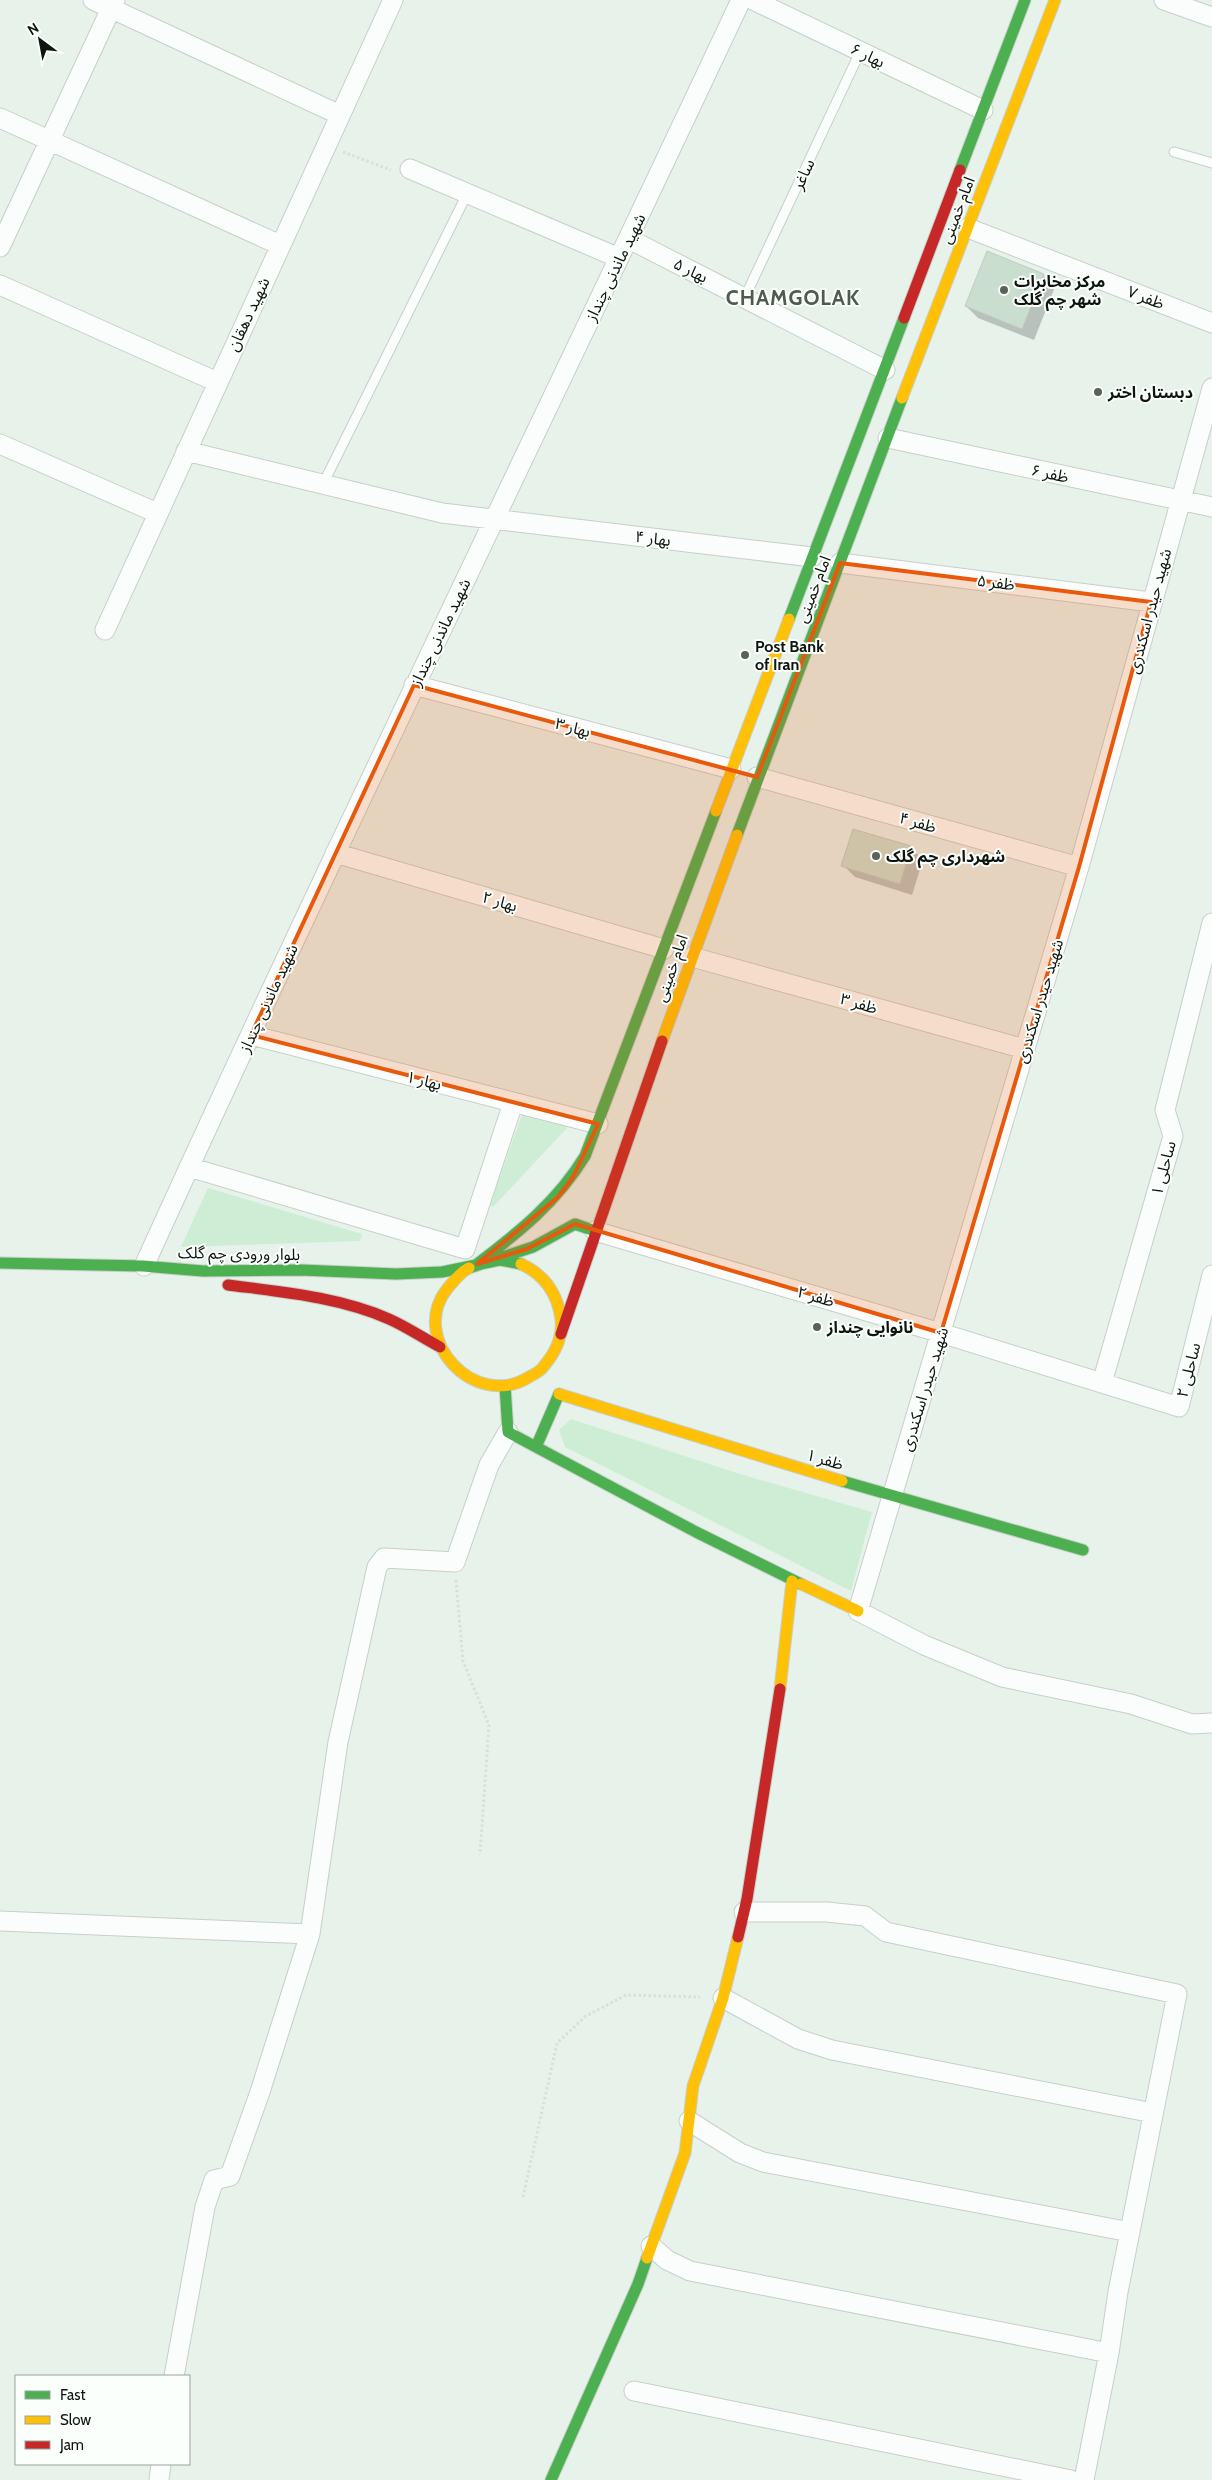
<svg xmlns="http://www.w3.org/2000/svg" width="1212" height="2480" font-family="Cabin,'Noto Sans Arabic',sans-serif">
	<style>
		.green { fill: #cdeed5 }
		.shadow { fill: #0003 }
		.building { fill: #c9decf; stroke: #c2cac4 }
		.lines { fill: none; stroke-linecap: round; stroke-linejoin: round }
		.lane-casing { stroke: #c7cfc9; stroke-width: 11 }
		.street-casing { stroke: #c7cfc9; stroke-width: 21 }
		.fast-casing { stroke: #c7cfc9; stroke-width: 13 }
		.slow-casing { stroke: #c7cfc9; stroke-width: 13 }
		.jam-casing { stroke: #c7cfc9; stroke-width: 13 }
		.path { stroke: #dbdedc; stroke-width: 3; stroke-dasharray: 2.5 2.5; stroke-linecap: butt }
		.lane { stroke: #fbfdfc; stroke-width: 9 }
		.street { stroke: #fbfdfc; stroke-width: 19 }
		.fast { stroke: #4caf50; stroke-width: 11 }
		.slow { stroke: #ffc107; stroke-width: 11 }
		.jam { stroke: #c62828; stroke-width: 11 }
		.marked { fill: #e8590c; fill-opacity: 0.2; stroke: #e8590c; stroke-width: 4; stroke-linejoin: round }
		.poi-dot { fill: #5a625c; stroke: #fbfffc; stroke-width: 2 }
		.labels { text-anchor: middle; stroke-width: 4; stroke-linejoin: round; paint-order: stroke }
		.street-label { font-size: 16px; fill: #0e140f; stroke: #fbfffc }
		.poi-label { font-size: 16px; font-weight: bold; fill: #0e140f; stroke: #fbfffc; text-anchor: start }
		.district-label { font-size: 21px; font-weight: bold; letter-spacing: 1px; fill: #4c5c4f; stroke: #fbfffc }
	</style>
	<rect width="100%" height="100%" fill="#e7f2ea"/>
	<path class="green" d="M524,1114L567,1125V1128L493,1207L490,1205L521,1117Z
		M208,1188L362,1234L360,1241L181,1247Z
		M571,1419L740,1474L872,1512L851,1591L565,1447L559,1430Z"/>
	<path class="shadow" d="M1043,275L1055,287L1034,340L978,318L966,306Z
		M854,830L911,848L923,860L912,895L855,877L843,865Z"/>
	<path class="building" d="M987,251L1044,274L1022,329L965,306Z
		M853,829L911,846L900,884L841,866Z"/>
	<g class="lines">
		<defs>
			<path id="lane" d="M1174,152L1212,163
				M745,297L860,52
				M323,484L467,194"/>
			<path id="street" d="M93,0L340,115
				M753,0L983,110
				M1164,0L1212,17
				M0,118L280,245
				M410,169L619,258
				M968,228L1212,323
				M629,239L885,370
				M0,247L115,0
				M0,285L217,382
				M1212,388L1079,867L858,1611L924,1645L1002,1677L1131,1704L1192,1724L1212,1723
				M888,438L1212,507
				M0,444L157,513
				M186,451L442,513L812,557
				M840,563L1151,602
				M105,630L393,0
				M414,685L731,769
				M757,777L1079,867
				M335,853L664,949
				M692,957L1025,1049
				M251,1035L598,1124
				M189,1167L465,1249L513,1103
				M595,1231L941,1333L1179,1407L1212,1275
				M144,1266C337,841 543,422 741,0
				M1102,1383L1173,1136L1165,1110L1212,923
				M744,1912H827L865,1916L886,1932L1177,1994L1118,2292L1109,2353L1084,2480
				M0,1921L310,1934
				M723,1998L798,2039L832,2050L1153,2113
				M689,2121L740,2153L763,2162L1130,2232
				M651,2246L667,2260L690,2271L1109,2353
				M174,2376L205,2207L214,2180L230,2176L260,2092L310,1934L338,1742L377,1567L384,1558L455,1562L489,1465L508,1432
				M634,2391L1071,2480
				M159,2480L161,2464"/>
			<path id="fast" d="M960,170L1025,0
				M789,619L904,318
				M737,835L902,398
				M0,1263L143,1266L203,1271L301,1270L396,1274L442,1272L500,1260L521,1264
				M477,1264C519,1232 557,1202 585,1156L716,811
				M469,1268L533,1247L575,1224L595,1231
				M505,1386L508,1432L536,1447
				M559,1394L536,1447L696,1532L801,1584
				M842,1481L1083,1550
				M551,2480L638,2284L647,2258"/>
			<path id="slow" d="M902,398L1055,0
				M716,811L789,619
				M662,1041L737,835
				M469,1268C459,1273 454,1281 447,1289C408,1339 475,1411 529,1377C535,1374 541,1371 544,1366C555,1353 563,1338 561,1320C558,1295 545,1275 521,1264
				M559,1394L842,1481
				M801,1584L858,1611
				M780,1689L792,1581
				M647,2258L685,2153L693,2086L723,1998L738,1937"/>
			<path id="jam" d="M904,318L960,170
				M228,1285C282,1292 339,1297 389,1319C407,1327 423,1338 440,1347
				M561,1334L662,1041
				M738,1937L747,1899L780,1689"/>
		</defs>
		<use href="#lane" class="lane-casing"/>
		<use href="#street" class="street-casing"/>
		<use href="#fast" class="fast-casing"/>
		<use href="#slow" class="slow-casing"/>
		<use href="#jam" class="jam-casing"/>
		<path class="path" d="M343,152L391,170
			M456,1580L463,1661L489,1725L480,1855
			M523,2197L557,2043L586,2016L626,1995L700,1997"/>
		<use href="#lane" class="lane"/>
		<use href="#street" class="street"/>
		<use href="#fast" class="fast"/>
		<use href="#slow" class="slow"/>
		<use href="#jam" class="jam"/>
	</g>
	<path class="marked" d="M840,563L1151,602L1079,867L941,1333L575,1224L527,1249L477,1264L558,1197L573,1177L598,1124L251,1035L414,685L757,777Z"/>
	<g class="poi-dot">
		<circle cx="1004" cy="290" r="5"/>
		<circle cx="1098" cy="392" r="5"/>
		<circle cx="745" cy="655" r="5"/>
		<circle cx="876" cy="856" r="5"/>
		<circle cx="817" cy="1327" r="5"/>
	</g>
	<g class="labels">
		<g class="street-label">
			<text transform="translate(868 55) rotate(26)" y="6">بهار ۶</text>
			<text transform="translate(803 174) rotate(-65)" y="6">ساغر</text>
			<text transform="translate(957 210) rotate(-69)" y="6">امام خمینی</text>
			<text transform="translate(615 267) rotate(-64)" y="6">شهید ماندنی چنداز</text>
			<text transform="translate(691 270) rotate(26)" y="6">بهار ۵</text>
			<text transform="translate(1146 297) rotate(21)" y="6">ظفر ۷</text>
			<text transform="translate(248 314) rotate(-65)" y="6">شهید دهقان</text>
			<text transform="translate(1050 473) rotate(12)" y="6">ظفر ۶</text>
			<text transform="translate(653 538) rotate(7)" y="6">بهار ۴</text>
			<text transform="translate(996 582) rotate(7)" y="6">ظفر ۵</text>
			<text transform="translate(813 589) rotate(-69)" y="6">امام خمینی</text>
			<text transform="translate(1149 611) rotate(-75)" y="6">شهید حیدر اسکندری</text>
			<text transform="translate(440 632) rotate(-64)" y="6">شهید ماندنی چنداز</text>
			<text transform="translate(573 727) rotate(15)" y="6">بهار ۳</text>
			<text transform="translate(918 822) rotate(16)" y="6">ظفر ۴</text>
			<text transform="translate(500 901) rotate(16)" y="6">بهار ۲</text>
			<text transform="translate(671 968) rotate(-71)" y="6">امام خمینی</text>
			<text transform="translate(268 998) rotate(-65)" y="6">شهید ماندنی چنداز</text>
			<text transform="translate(1039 1001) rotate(-73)" y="6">شهید حیدر اسکندری</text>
			<text transform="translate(859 1003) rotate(16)" y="6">ظفر ۳</text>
			<text transform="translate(424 1080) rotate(14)" y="6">بهار ۱</text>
			<text transform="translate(1163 1168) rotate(-75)" y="6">ساحلی ۱</text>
			<text transform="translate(239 1253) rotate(1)" y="6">بلوار ورودی چم گلک</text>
			<text transform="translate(816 1296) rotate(16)" y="6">ظفر ۲</text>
			<text transform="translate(1188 1370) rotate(-76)" y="6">ساحلی ۲</text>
			<text transform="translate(924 1389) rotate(-73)" y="6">شهید حیدر اسکندری</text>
			<text transform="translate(825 1459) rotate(17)" y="6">ظفر ۱</text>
		</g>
		<g class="poi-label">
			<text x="1014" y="287">مرکز مخابرات<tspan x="1014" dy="18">شهر چم گلک</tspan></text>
			<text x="1108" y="398">دبستان اختر</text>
			<text x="755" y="652">Post Bank<tspan x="755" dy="18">of Iran</tspan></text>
			<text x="886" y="862">شهرداری چم گلک</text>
			<text x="827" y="1333">نانوایی چنداز</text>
		</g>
		<g class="district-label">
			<text x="793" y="305">CHAMGOLAK</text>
		</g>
	</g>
	<rect x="15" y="2375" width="175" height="90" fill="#fbfffc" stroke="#9ca19d"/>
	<rect x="25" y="2391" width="25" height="8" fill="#4caf50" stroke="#9ca19d"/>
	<text x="60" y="2400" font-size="15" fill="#0e140f">Fast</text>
	<rect x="25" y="2416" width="25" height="8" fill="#ffc107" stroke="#9ca19d"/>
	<text x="60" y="2425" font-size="15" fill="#0e140f">Slow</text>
	<rect x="25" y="2441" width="25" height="8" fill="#c62828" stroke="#9ca19d"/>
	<text x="60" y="2450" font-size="15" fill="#0e140f">Jam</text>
	<g transform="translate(40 40) rotate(328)" stroke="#fbfffc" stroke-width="4" paint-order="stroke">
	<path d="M0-4L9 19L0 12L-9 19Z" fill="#0e140f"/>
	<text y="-8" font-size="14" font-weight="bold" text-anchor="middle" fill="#0e140f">N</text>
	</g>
</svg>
